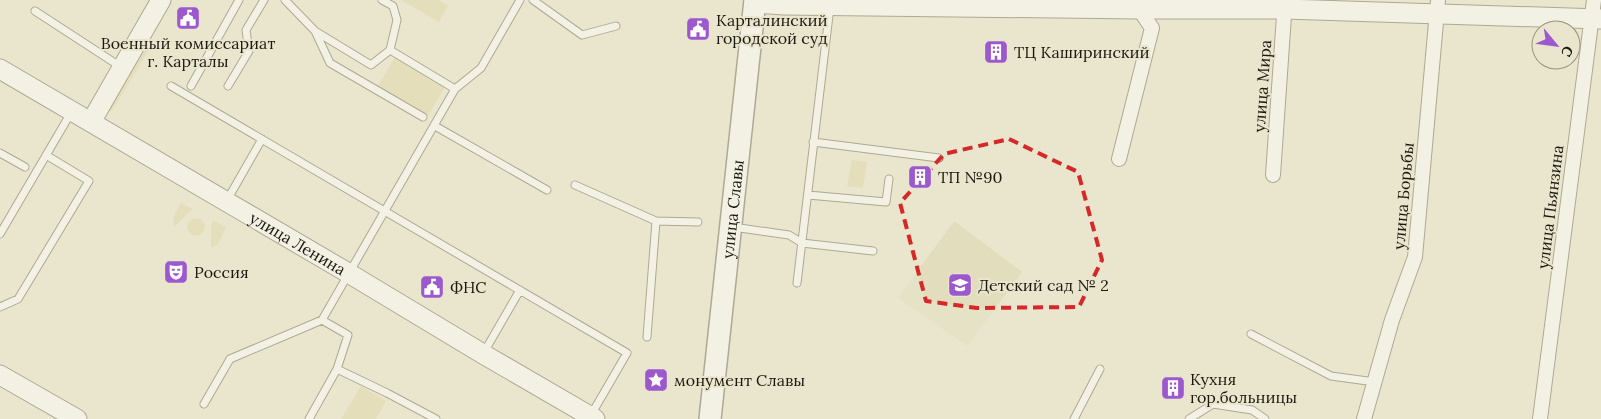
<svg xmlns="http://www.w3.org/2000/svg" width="1601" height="419" font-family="Lora,serif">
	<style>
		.built { fill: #e2ddbd }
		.green { fill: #dfd6a5 }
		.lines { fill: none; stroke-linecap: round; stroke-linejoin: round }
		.lane-casing { stroke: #64604b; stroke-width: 9 }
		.street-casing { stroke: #64604b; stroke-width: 16 }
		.secondary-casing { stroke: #64604b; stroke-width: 21 }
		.primary-casing { stroke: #64604b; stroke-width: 24 }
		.lane { stroke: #fff; stroke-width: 7 }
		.street { stroke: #fff; stroke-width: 14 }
		.secondary { stroke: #fff; stroke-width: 19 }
		.primary { stroke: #fff; stroke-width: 21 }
		.marked { fill: none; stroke: #d62828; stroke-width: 4; stroke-dasharray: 10 6; stroke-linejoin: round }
		.labels { text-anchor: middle; stroke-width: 4; stroke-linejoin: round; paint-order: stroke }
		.poi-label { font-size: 16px; fill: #1a1910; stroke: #eae5cd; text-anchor: start }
		.street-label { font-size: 16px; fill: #1a1910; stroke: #eae5cd }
	</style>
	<rect width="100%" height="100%" fill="#eae5cd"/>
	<path class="built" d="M954,221L1022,272L967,346L898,298Z"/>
	<path class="green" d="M401,0H438L448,6L439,22Z
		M150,38L155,40L112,111H107L145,40Z
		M395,57L445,87L428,116L378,86Z
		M852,160L867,162L863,188L847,186Z
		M181,203L193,209L174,227C171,219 177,210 181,203Z
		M187 227a9 9 0 1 1 18 0a9 9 0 1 1-18 0Z
		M214,220L226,228L218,244L213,247H211V224Z
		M361,386L386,401L376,419H341Z"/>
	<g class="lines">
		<defs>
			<path id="lane" d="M285,0L315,31L330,63L423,117
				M382,0L393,6L397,20L390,50
				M533,0L582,35L616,26
				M35,11L121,67
				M171,86L627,353L591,415
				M191,86L239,0
				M228,86L249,51L246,30L264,0
				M455,89L481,68L520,0
				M435,126L547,190
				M813,142L939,158
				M0,153L25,167
				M575,185L656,221L698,222
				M808,195L886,202L889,179
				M226,202L262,139
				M733,227L789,235L802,243L873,251
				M0,234L72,111
				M797,283L830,7
				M0,307L18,299L89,181L46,155
				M1251,334L1331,376L1375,382
				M647,337L656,221
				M483,354L520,290
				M337,369L387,393L436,419
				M204,404L230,359L322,320L455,89L390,50L371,65L315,31
				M309,419L337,369L348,335L322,320
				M1074,419L1100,369
				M1189,419L1213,404L1252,410L1265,419"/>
			<path id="street" d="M1119,159L1152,28L1139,9V3
				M1273,175L1285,1
				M1364,419L1392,320L1415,257L1438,0
				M1540,419L1594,0"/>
			<g id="secondary">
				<path d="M754,3L784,5L1139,9H1284L1601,19"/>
				<path id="s1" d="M0,69L350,274L483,354L595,419"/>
				<path d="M91,122L161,0"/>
				<path d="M0,375L77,419"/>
			</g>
			<g id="primary">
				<path id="s2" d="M710,419L755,0"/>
			</g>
		</defs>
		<use href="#lane" class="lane-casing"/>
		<use href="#street" class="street-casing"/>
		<use href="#secondary" class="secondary-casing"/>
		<use href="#primary" class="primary-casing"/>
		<use href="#lane" class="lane"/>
		<use href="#street" class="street"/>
		<use href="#secondary" class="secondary"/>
		<use href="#primary" class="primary"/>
	</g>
	<path d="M0 0H1601V419H0ZM1009,139L1078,172L1102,260L1079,307L977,308L926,301L900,203L944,154Z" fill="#eae5cd" fill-opacity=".55" fill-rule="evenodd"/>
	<path class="marked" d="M1009,139L1078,172L1102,260L1079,307L977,308L926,301L900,203L944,154Z"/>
	<defs>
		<symbol id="civic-square" viewBox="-11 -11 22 22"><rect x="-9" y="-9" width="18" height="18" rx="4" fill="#9c58cd" stroke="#eae5cd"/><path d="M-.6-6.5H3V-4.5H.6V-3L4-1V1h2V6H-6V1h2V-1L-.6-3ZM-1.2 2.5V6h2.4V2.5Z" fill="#fff"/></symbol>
		<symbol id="building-square" viewBox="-11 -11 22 22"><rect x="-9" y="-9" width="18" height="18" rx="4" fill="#9c58cd" stroke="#eae5cd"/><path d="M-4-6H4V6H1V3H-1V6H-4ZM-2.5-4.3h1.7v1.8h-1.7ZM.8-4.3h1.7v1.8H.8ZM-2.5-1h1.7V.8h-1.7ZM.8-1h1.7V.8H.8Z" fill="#fff"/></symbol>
		<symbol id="theatre-square" viewBox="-11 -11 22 22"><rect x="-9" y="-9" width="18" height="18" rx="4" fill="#9c58cd" stroke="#eae5cd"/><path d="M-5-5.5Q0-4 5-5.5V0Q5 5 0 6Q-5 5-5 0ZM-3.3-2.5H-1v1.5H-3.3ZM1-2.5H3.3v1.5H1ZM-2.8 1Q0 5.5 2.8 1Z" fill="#fff"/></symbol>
		<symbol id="school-square" viewBox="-11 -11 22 22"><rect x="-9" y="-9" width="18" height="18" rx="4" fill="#9c58cd" stroke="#eae5cd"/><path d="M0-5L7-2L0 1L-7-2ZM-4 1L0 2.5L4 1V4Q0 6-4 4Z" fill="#fff"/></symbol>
		<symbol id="sight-square" viewBox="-11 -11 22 22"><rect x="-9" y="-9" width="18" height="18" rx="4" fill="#9c58cd" stroke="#eae5cd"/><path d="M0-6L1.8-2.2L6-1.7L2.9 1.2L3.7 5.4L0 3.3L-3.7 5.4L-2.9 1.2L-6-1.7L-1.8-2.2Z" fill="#fff"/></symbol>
	</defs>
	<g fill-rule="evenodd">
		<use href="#civic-square" x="174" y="4" width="28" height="28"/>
		<use href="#civic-square" x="684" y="15" width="28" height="28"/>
		<use href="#building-square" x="982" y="38" width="28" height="28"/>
		<use href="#building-square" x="906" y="163" width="28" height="28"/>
		<use href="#theatre-square" x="162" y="258" width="28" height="28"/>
		<use href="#school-square" x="946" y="271" width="28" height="28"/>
		<use href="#civic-square" x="418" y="273" width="28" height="28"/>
		<use href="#sight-square" x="642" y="366" width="28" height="28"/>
		<use href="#building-square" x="1159" y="374" width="28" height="28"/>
	</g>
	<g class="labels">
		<g class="poi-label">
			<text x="716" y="26">Карталинский<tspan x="716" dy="18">городской суд</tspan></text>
			<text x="188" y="49" text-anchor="middle">Военный комиссариат<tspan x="188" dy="18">г. Карталы</tspan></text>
			<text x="1014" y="58">ТЦ Каширинский</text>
			<text x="938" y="183">ТП №90</text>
			<text x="194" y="278">Россия</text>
			<text x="978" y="291">Детский сад № 2</text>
			<text x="450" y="293">ФНС</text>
			<text x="1190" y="385">Кухня<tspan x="1190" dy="18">гор.больницы</tspan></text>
			<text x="674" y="386">монумент Славы</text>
		</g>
		<g class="street-label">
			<text transform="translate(1262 86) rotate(-86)" y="6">улица Мира</text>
			<text transform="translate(1403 196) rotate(-85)" y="6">улица Борьбы</text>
			<text transform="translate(1550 207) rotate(-83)" y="6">улица Пьянзина</text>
			<text dy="6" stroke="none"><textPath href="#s2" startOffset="211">улица Славы</textPath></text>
			<text dy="6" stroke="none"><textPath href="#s1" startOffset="345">улица Ленина</textPath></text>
		</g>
	</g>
	<g transform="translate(1556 45) rotate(119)"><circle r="24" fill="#eae5cd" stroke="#979381"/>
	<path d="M0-4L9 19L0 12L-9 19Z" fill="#9c58cd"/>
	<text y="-8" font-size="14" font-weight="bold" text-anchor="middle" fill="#1a1910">С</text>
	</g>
</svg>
